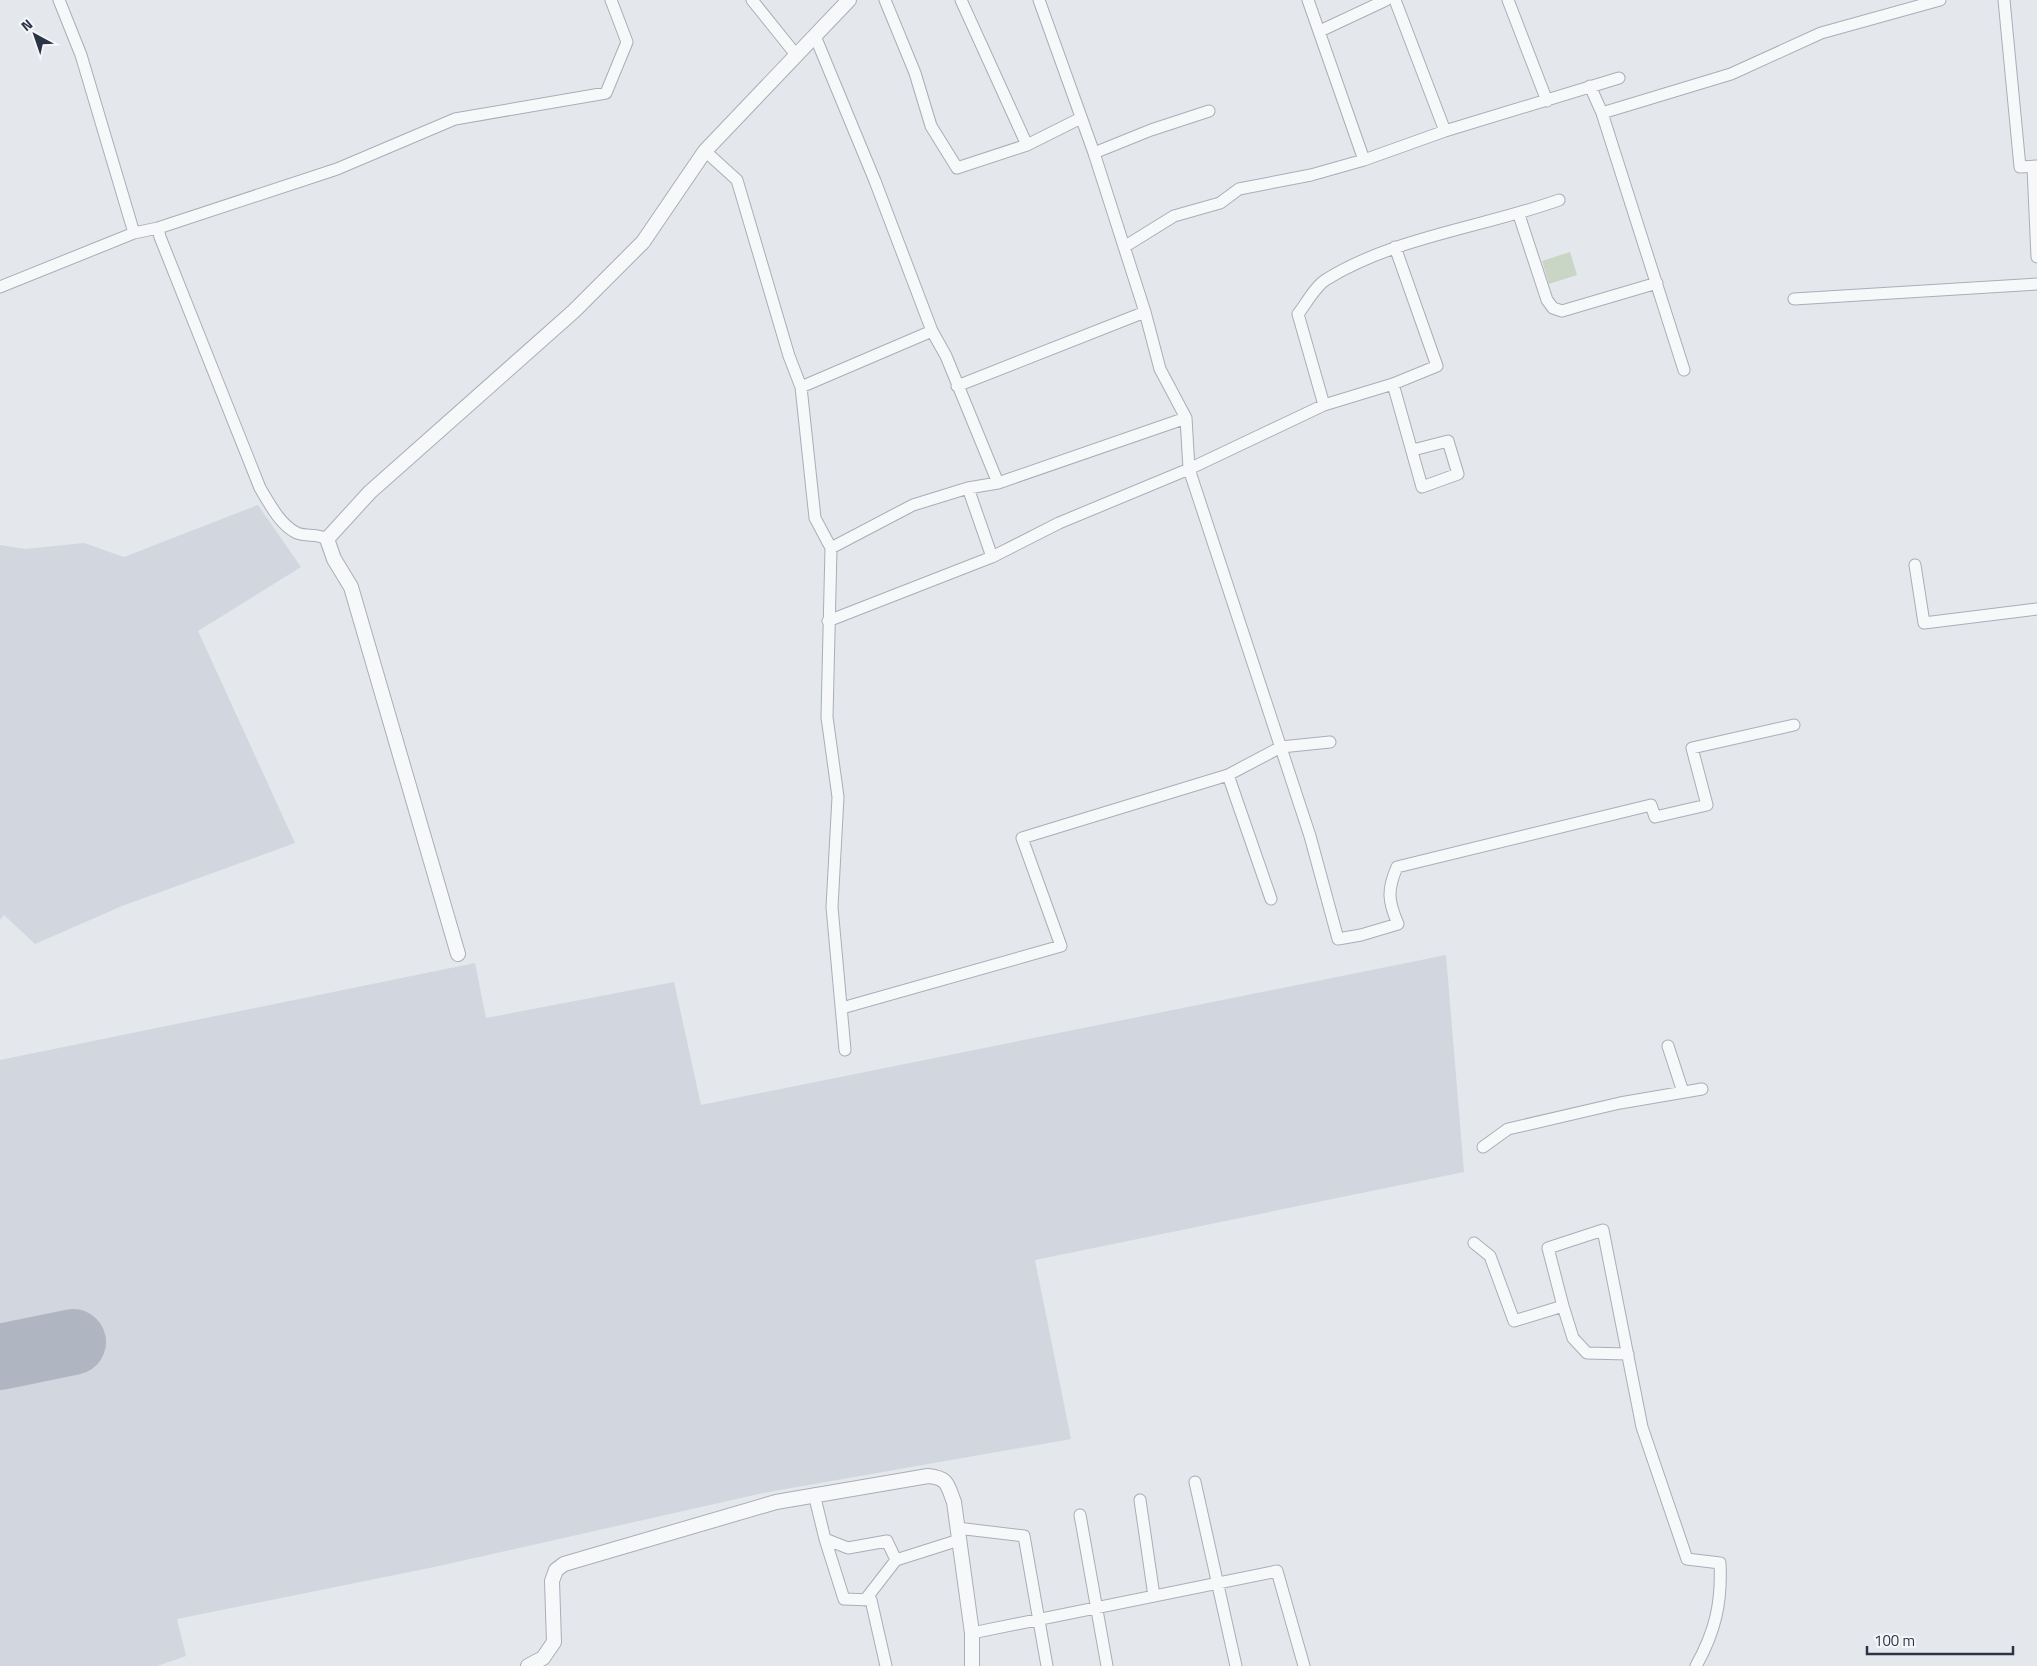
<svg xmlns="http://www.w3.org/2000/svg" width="2037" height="1666" font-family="'Titillium Web',sans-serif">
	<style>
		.built { fill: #d2d6de }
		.park { fill: #c9d6c5 }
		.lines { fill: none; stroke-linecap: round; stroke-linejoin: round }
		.runway { stroke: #b0b6c1; stroke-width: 66 }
		.minor-casing { stroke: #a9aeb7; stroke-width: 13 }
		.tertiary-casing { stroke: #a9aeb7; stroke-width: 16 }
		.minor { stroke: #f7f8fa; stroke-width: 11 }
		.tertiary { stroke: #f7f8fa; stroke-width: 14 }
	</style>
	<rect width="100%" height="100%" fill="#e4e7ec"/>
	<path class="built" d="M258,505L301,567L198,631L295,843L122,906L35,944L4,915L0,920V545L25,549L84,543L124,557Z
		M1446,955L1464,1172L1035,1260L1071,1439L763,1493L439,1566L177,1619L186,1656L157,1666H0V1060L475,963L486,1018L674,982L701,1105Z"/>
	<path class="park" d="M1570,252L1577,275L1549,284L1542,261Z"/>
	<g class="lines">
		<path class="runway" d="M0,1357L73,1342"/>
		<defs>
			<path id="minor" d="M59,0L81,55L134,233
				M752,0L797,56
				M885,0L915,73L931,126L957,168L1027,145L1081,118
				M961,0L1027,145
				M1039,0L1094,153L1145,312L1160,369L1186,418L1189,469L1310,836L1338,939L1361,935L1398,924C1388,901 1387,890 1397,867L1651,805L1655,817L1707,805L1692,748L1794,725
				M1308,0L1364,160L1445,131L1619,78
				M1395,0L1445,131
				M1508,0L1547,101
				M2004,0L2020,167L2037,166
				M1320,31L1386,0
				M815,36L875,181L932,331L946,356L998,483
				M1590,86L1602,113L1684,370
				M1602,113L1731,74L1821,33L1940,0
				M705,151L737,180L789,356L801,387L815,518L831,548L827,717L838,797L832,907L845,1050
				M1094,153L1151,130L1209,111
				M2033,167L2037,257
				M1519,215L1547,300L1553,308L1562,311L1657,283
				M158,228L337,169L455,119L606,93L627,42L611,0
				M1124,247L1174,216L1220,203L1239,189L1311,175L1364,160
				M0,287L134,233L158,228L160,237L260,488C269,503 280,525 297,533C307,537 317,533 327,539
				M1794,299L2037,284
				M1393,384L1422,487L1458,474L1448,441L1413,450
				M957,386L1145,312
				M801,387L932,331
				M1324,405L1298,314C1306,304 1316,285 1327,279C1395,237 1484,227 1559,200
				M968,488L992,557
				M831,548L913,505L968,488L998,483L1186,418
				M1915,565L1924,623L2037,609
				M828,621L992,557L1059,523L1189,469L1324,405L1393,384L1437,366L1395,247
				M1228,775L1271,899
				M842,1008L1061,946L1022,838L1228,775L1281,747L1330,742
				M1668,1046L1683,1092
				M1483,1147L1508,1129L1620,1103L1702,1089
				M1474,1243L1490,1256L1514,1321L1563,1306L1548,1248L1603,1230L1642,1427L1687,1559L1720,1563C1722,1603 1715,1632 1696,1666
				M1563,1306L1573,1338L1587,1353L1628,1354
				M1195,1482L1236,1666
				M814,1494L825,1539L844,1599L871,1600L886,1666
				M1140,1500L1154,1596
				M1080,1515L1107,1666
				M957,1528L1024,1536L1047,1666
				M825,1539L848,1548L887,1541L896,1560L865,1600
				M896,1560L959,1540
				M972,1633L1277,1571L1304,1666"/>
			<path id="tertiary" d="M458,954L351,587L334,559L327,539L370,492L574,311L643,242L705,151L849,0
				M528,1666L543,1658L554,1642L552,1581L556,1570L564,1564L776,1502L928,1476C948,1478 947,1484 954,1502L972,1633V1666"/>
		</defs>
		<use href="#minor" class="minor-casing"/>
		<use href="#tertiary" class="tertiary-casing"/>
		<use href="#minor" class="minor"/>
		<use href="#tertiary" class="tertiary"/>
	</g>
	<g transform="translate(35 35) rotate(320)" stroke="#f4f6f9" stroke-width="4" paint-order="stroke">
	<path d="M0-4L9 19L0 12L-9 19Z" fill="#2b3445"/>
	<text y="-8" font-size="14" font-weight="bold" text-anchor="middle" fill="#2b3445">N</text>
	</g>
	<path d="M1867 1646v8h146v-8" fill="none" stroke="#2b3445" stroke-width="2.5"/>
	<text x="1874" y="1646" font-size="15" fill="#2b3445" stroke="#f4f6f9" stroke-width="4" paint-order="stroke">100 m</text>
</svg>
